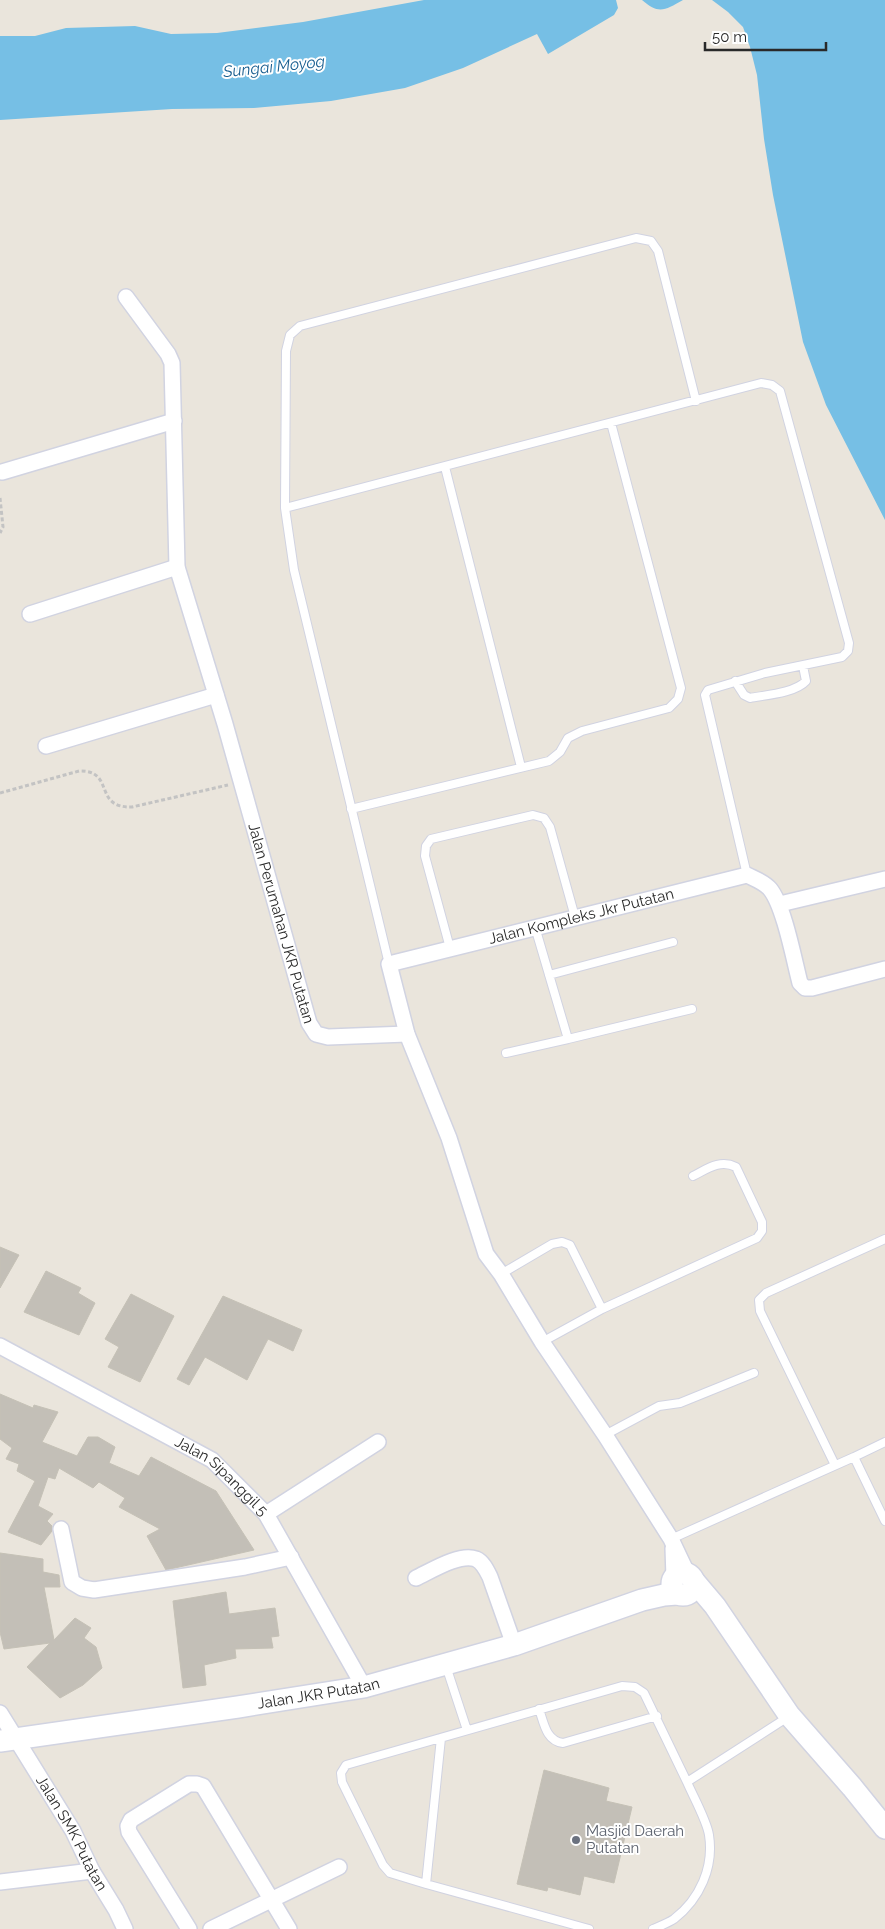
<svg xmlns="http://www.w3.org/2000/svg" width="885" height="1929" font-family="Raleway,sans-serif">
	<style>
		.water { fill: #76bfe5 }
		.building { fill: #c3bfb7; stroke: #c5c1b6 }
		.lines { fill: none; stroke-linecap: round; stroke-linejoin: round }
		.lane-casing { stroke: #d1d3e1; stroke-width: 10 }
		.street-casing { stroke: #d1d3e1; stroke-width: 18 }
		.secondary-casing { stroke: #d1d3e1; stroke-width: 24 }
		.path { stroke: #c3c3c3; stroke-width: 3; stroke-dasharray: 4 2.5; stroke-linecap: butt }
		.lane { stroke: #fff; stroke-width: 8 }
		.street { stroke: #fff; stroke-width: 15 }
		.secondary { stroke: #fff; stroke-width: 21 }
		.worship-dot { fill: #6b7280; stroke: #fff; stroke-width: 2 }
		.labels { text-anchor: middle; stroke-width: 4; stroke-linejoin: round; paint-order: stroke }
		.street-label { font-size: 15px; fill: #292929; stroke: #fff }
		.worship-label { font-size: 15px; fill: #5b616d; stroke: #fff; text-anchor: start }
		.water-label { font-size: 16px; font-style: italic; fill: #175d8f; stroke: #fff }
	</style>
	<rect width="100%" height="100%" fill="#eae5dc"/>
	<path class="water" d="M424,0H616L618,8L614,15L548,54L537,34L463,68L405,88L331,101L254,108L172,109L0,120V36H35L66,28L135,26L171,34L217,33L303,22Z
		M642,0H683C665,10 659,15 642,0Z
		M712,0H885V520L826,405L803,342L773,195L764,139L757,75L750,47L743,27L728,12Z"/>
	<path class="building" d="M0,1247L19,1255L0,1288Z
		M46,1271L81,1288L78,1293L95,1303L79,1335L24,1312Z
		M131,1294L174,1316L140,1382L108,1367L119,1347L105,1339Z
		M223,1296L302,1330L293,1351L268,1339L247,1380L205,1357L189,1385L177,1379Z
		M0,1394L33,1408L34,1405L58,1412L42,1442L77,1456L88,1437H98L115,1447L109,1463L139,1476L151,1457L216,1491L254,1550L166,1570L147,1536L160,1529L119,1507L125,1498L99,1482L93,1488L59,1468L55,1479L48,1477L38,1506L53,1514L47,1521L52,1526V1531L41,1545L8,1532L35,1481L17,1471L19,1464L6,1459L12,1448L0,1439Z
		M0,1553L43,1559V1572L59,1575L60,1587H44L54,1640L75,1618L91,1628L84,1638L96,1647L102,1668L83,1685L60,1698L27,1667L50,1643L4,1649L0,1632Z
		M226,1592L229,1614L275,1608L279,1636L271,1637L273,1648L235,1649L236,1658L204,1665L206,1685L183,1688L173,1601Z
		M544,1770L609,1788L606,1801L632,1807L614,1883L584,1876L580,1895L548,1887L547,1891L517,1884Z"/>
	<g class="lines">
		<defs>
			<path id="lane" d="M445,467L521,767
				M285,508L761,383L772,385L780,391L849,643L848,651L842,657L765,673L708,690L705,695L747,875
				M735,681L744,695L750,698C766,695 795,693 806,681L803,666
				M351,809L549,761L560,752L568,738L582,731L669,708L678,699L681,688L611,423
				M535,927L568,1039L692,1009
				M450,948L425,856L426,846L431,839L533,815L544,818L550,827L575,917
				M389,964L294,570L285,508L286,351L290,335L300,326L636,238L651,241L658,251L696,401
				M549,975L673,942
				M506,1053L568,1039
				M501,1274L552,1244L562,1242L570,1245L602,1309
				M542,1342L602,1309L757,1238L762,1231V1222L736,1167C720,1159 707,1169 693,1176
				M605,1435L659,1406L680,1403L754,1373
				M854,1457L885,1442
				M835,1465L760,1311L759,1300L766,1293L885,1239
				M671,1539L854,1457L885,1521
				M446,1666L467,1730
				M539,1709C544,1723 546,1741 563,1743L657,1716
				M441,1738L426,1884L589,1929
				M426,1884L390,1873L383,1865L342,1782L341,1773L346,1765L622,1686L635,1687L644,1693L687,1782
				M653,1929C660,1926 668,1923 674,1919C700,1899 714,1867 709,1835C707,1821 693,1796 687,1782L788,1717"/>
			<g id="street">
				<path id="s1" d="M126,297L168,354L172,363L177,567L225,724L309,1023L316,1034L328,1037L407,1034"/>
				<path d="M2,472L174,421"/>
				<path d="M30,614L177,567"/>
				<path d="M46,746L216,695"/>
				<path d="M780,904L885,879"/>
				<path id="s2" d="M0,1346L212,1460L266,1514L364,1687"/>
				<path d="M266,1514L378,1442"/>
				<path d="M61,1529L72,1582L82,1588L94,1590L245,1567L291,1557"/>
				<path d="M673,1548L674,1578"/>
				<path id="s3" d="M688,1575L671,1539L605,1435L542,1342L501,1274L486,1254L449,1138L407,1034L389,964L747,875C755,879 764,882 770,889C784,906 794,960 800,983L805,988H812L885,969"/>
				<path d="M416,1578C431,1571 459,1553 476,1559C483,1562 487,1571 490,1577L514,1645"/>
				<path id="s4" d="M0,1713L73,1831L92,1871L116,1910L125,1929"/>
				<path d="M0,1882L92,1871"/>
				<path d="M189,1929L129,1832L128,1826L131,1820L189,1784H197L203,1786L289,1929"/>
				<path d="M211,1929L339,1867"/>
			</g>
			<g id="secondary">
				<circle cx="683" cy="1584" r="11"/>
				<path d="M693,1580L715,1606L789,1715L852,1787L885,1828"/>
				<path id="s5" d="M0,1741L238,1707L364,1687L514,1645L642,1600L664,1595L677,1594"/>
			</g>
		</defs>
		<use href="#lane" class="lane-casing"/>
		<use href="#street" class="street-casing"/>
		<use href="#secondary" class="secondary-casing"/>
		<path class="path" d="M0,498L3,527L0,533
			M0,793L79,771C116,770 92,808 132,807L228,785"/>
		<use href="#lane" class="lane"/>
		<use href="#street" class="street"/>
		<use href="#secondary" class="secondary"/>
	</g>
	<circle class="worship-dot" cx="576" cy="1840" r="5"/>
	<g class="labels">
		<g class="street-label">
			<text dy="5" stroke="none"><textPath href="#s3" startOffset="884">Jalan Kompleks Jkr Putatan</textPath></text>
			<text dy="5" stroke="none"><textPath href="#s1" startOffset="656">Jalan Perumahan JKR Putatan</textPath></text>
			<text dy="5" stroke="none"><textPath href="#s2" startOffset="258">Jalan Sipanggil 5</textPath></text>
			<text dy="5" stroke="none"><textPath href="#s5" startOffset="322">Jalan JKR Putatan</textPath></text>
			<text dy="5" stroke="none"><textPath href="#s4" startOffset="140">Jalan SMK Putatan</textPath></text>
		</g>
		<g class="worship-label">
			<text x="586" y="1836">Masjid Daerah<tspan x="586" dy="17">Putatan</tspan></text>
		</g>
		<g class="water-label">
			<text transform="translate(274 66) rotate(-6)" y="6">Sungai Moyog</text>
		</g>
	</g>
	<path d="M705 42v8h121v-8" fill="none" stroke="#292929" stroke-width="2.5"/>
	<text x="712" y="42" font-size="15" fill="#292929" stroke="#ffffff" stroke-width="4" paint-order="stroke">50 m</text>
</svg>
